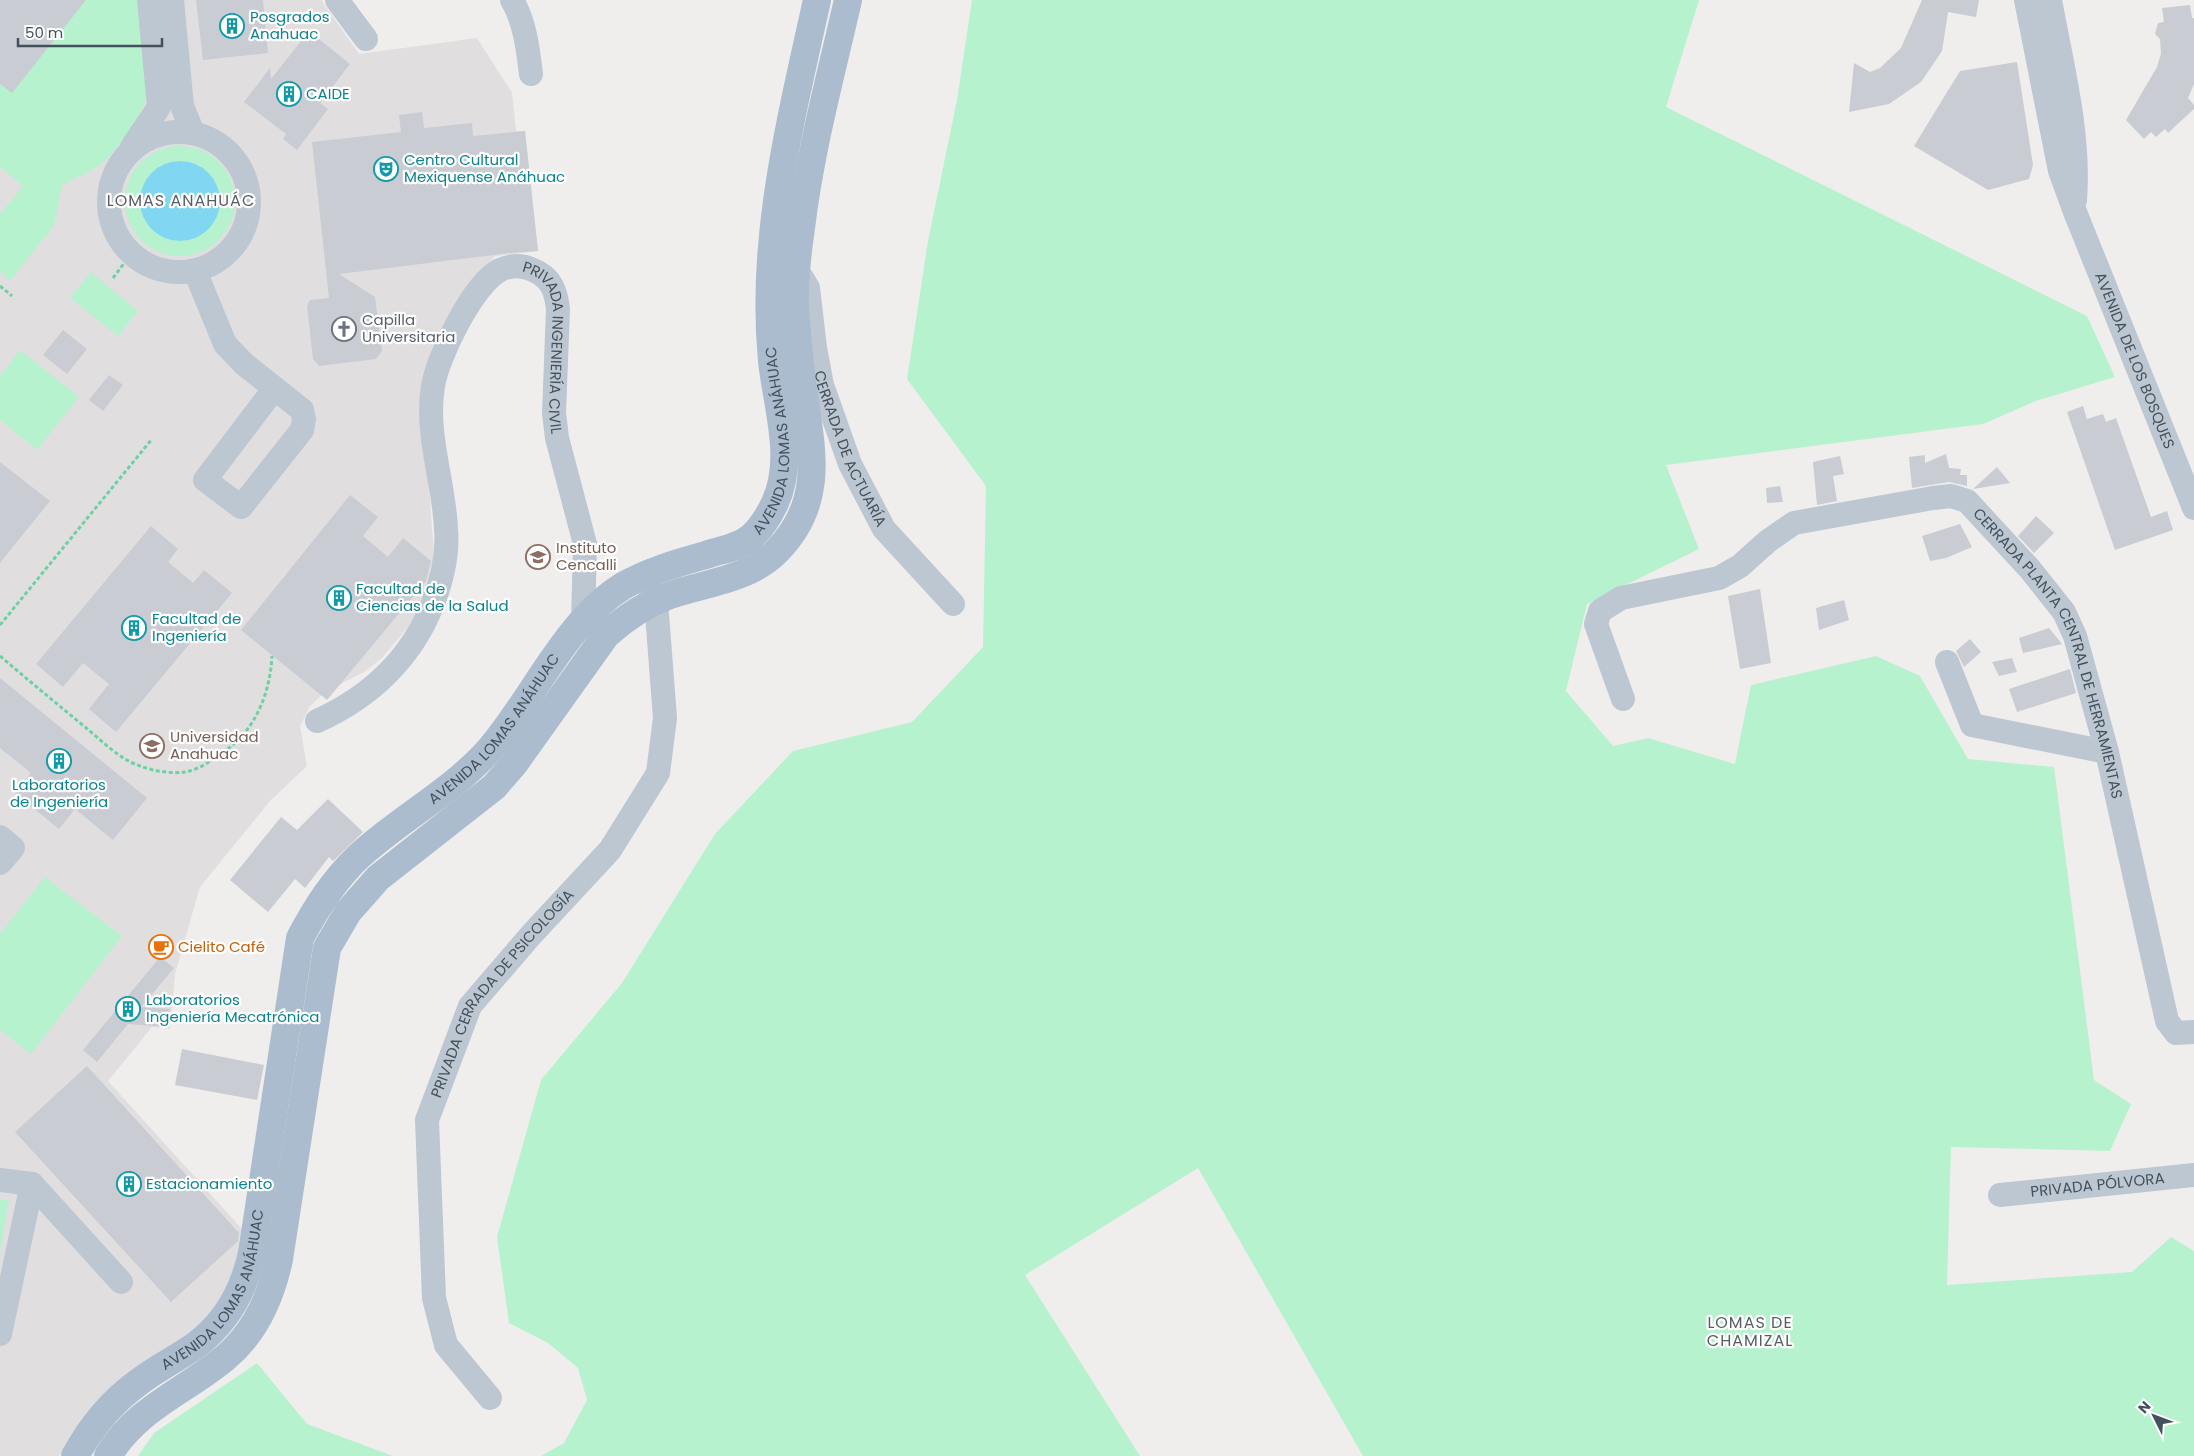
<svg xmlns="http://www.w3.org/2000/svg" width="2194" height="1456" font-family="Poppins,sans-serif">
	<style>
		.education { fill: #e1dedf }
		.green { fill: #b7f2cf }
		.water { fill: #81d7f2 }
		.building { fill: #c9ccd2 }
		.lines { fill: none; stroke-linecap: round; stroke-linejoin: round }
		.path { stroke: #6dd2a3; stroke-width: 3; stroke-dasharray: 4 2.5; stroke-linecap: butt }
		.minor { stroke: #bcc7d1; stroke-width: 24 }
		.major { stroke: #aabcce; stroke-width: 28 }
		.labels { text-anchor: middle; stroke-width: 4.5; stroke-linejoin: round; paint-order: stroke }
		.culture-label { font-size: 15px; fill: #0d838f; stroke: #fff; text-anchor: start }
		.worship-label { font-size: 15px; fill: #5b616d; stroke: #fff; text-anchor: start }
		.street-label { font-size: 15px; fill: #44505c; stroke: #fff }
		.education-label { font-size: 15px; fill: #785e54; stroke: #fff; text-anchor: start }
		.food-label { font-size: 15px; fill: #c56008; stroke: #fff; text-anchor: start }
		.neighbourhood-label { font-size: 16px; letter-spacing: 1px; fill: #595d62; stroke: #fff }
	</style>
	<rect width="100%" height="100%" fill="#f0eded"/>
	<path class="education" d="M0,0H321L359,54L477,38L512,93L516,131H525L538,251L495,256L477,278L424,414L434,556L425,593L418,610L408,627L382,658L364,672L325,692L310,706L300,726L307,766L270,801L200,887L175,974L170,1029L152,1027L108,1081L242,1229V1248L228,1291L196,1330L100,1398L71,1434L59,1456H0Z"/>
	<path class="green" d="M0,0H141L147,96L140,114L131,130L108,158L94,169L62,185L54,226L10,281L0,272V214L23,186L0,167Z
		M972,0H1699L1666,107L2087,316L2115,377L2036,401L1983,424L1666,465L1699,549L1587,604L1566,691L1613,746L1648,738L1735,764L1751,685L1876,656L1920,676L1968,759L2054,767L2094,1080L2131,1104L2110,1151L1951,1147L1947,1285L2132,1272L2171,1237L2194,1251V1456H1363L1198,1168L1025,1275L1140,1456H541L564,1443L587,1400L578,1368L548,1343L509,1323L497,1237L541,1080L622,983L715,834L793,751L912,722L983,647L986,486L907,379L928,241L957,100Z
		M125 201a55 55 0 1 1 110 0a55 55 0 1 1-110 0Z
		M91,272L138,311L118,336L70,298Z
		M20,350L79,397L37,450L0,420V376Z
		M45,877L122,936L31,1054L0,1030V934Z
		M0,1199L9,1200L0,1253Z
		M257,1363L307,1424L393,1456H138L154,1433Z"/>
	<path class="water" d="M140 201a40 40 0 1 1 80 0a40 40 0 1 1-80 0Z"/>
	<path class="building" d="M0,0H86L12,93L0,84Z
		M196,0H263L268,53L203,60Z
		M1922,0H1979L1976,17L1948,12L1942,51L1921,82L1889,104L1849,112L1854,63L1870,72L1880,68L1901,48Z
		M2190,5L2192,18H2194V84L2188,98L2194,105V109L2168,133L2165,129L2156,137L2151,132L2144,139L2126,120L2157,67L2161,54L2160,39L2155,34L2158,23L2164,22L2162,8Z
		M309,31L350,64L320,103L328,109L297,150L283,139L286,134L244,102L270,68L271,79Z
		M2017,62L2033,165L2029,179L1988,190L1914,146L1960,71Z
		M422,112L424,128L472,123L473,136L525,131L538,251L510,253L339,274L375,297L382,351L376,359L319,366L313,359L307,306L310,300L329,298L312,142L401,132L399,115Z
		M63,330L87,349L67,374L43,355Z
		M109,375L123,385L103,411L89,400Z
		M2083,406L2087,419L2103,414L2106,422L2116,418L2151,517L2167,511L2173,530L2115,550L2067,412Z
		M1946,454L1949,468L1961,469L1960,475H1967V486L1949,482L1912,488L1909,457L1925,455V463Z
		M1840,456L1844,474L1833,476L1837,501L1817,505L1813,462Z
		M0,462L50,501L0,563Z
		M1997,467L2010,483L1973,489Z
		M1780,486L1783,502L1767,503L1766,488Z
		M350,495L378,517L363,536L388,557L403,538L431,561L426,581L327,700L241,630Z
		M2036,516L2054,533L2034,553L2018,536Z
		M1960,524L1972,547L1946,558L1930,561L1922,536Z
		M151,526L178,549L168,562L193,583L204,570L232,593L116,732L89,709L109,684L83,663L63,687L36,664Z
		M1760,589L1771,663L1740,669L1728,596Z
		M1844,600L1849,620L1819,630L1816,608Z
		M2049,628L2062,644L2023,653L2019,638Z
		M1970,639L1981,652L1964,667L1956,651Z
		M2012,658L2017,672L1999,676L1992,662Z
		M2070,669L2076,693L2017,712L2009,689Z
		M0,678L147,798L113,840L75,809L59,829L15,793L31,773L0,748Z
		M328,799L363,832L333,861L329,857L305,888L295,879L268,912L230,880L281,817L297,830Z
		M160,957L174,968L141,1007L170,1009L168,1027L128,1024L97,1062L83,1050Z
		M182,1049L264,1065L257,1100L175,1085Z
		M87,1066L239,1233L238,1241L171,1302L15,1132Z"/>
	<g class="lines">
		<path class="path" d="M113,278L131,254
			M0,286L12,296
			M0,625L152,439
			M0,656C28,680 56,703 85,727C101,740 119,759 140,766C153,771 172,774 185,772C199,770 214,759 225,751C256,729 270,693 272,656"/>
		<g class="minor">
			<path d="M172,0L182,106L193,133"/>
			<path d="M337,0L366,39"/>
			<path d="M512,0C525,22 528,49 531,74"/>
			<path id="s1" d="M2026,0L2060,171L2075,212L2194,508"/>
			<path d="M2050,0C2062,66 2080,133 2075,200"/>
			<circle cx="179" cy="202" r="70"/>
			<path d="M132,147L159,107L149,0"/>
			<path d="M195,271L225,344L244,364L302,410L304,419L302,430L241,507L205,480L274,389"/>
			<path id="s2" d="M795,271L802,278L808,288L815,348L822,385L850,464L884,529L953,604"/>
			<path d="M1947,662L1972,725L2107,752"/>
			<path id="s3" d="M1623,699L1596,624L1600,611L1621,598L1719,578L1740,566L1768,541L1794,523L1933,498L1951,496L1967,501L2029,568L2064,612L2075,636L2107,752L2167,1021L2176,1033L2194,1032"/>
			<path id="s4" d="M317,721C370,697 412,658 433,603C442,580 448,553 446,529C444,481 425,434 433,386C438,356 473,284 500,270C511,265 523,265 533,270C551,277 556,291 558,309L554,413L557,438L585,544L583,622L593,627"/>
			<path d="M0,837L13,848L0,863"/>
			<path d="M0,1180L32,1184L121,1282"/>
			<path id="s5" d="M2000,1195L2194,1175"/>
			<path d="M0,1334L32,1184"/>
			<path id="s6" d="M490,1398L446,1345L434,1298L427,1120L470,1006L531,935L610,850L658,773L665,718L656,601L643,576"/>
		</g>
		<g class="major">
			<path id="s7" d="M75,1456C91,1427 111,1402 139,1382C157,1368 178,1358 196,1345C227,1322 244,1290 252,1253L300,938C316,908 333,881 358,857C399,819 452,792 490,749C533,699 566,621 623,586C649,571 677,563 706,555C720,550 737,548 750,538C760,530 768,517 774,505C796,460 777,408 772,361C760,238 791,119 817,0"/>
			<path d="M108,1456C137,1408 184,1392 225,1358C255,1333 271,1297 279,1259L327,948L348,912L378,878L494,787L514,764L606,635C625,618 646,604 670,595C706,583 751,579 778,550C826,500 811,448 803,388C799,361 797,334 795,308C794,281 797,255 801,228C810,151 831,75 848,0"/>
		</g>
	</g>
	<defs>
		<symbol id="building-ring" viewBox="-11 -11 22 22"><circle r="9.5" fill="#fff" stroke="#0f9aa8" stroke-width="1.5"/><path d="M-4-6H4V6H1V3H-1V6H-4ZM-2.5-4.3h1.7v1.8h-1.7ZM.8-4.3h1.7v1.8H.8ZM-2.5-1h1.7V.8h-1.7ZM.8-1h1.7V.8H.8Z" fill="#0f9aa8"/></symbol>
		<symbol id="theatre-ring" viewBox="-11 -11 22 22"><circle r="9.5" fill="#fff" stroke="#0f9aa8" stroke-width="1.5"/><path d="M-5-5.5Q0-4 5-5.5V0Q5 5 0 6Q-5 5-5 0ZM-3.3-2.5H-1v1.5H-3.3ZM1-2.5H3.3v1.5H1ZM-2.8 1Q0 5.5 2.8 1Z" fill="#0f9aa8"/></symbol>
		<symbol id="church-ring" viewBox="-11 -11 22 22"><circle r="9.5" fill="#fff" stroke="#6b7280" stroke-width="1.5"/><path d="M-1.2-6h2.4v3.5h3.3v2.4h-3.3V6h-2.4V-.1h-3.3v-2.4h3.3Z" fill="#6b7280"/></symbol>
		<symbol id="university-ring" viewBox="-11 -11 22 22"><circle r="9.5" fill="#fff" stroke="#8d6e63" stroke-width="1.5"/><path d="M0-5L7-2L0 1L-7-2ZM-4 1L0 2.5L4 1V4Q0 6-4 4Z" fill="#8d6e63"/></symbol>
		<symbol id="cafe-ring" viewBox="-11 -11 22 22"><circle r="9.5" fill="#fff" stroke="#e8710a" stroke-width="1.5"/><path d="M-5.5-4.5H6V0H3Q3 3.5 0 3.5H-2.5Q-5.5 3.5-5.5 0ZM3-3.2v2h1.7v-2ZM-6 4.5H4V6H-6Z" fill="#e8710a"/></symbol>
	</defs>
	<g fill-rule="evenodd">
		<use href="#building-ring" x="218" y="12" width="28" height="28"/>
		<use href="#building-ring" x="275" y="80" width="28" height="28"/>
		<use href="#theatre-ring" x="372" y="155" width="28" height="28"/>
		<use href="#church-ring" x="330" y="315" width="28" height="28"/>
		<use href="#university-ring" x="524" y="543" width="28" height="28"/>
		<use href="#building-ring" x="325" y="584" width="28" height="28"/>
		<use href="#building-ring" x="120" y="614" width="28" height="28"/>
		<use href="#university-ring" x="138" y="732" width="28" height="28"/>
		<use href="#building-ring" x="45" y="747" width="28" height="28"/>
		<use href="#cafe-ring" x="147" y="933" width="28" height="28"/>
		<use href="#building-ring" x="114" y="995" width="28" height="28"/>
		<use href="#building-ring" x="115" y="1170" width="28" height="28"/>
	</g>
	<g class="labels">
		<g class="culture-label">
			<text x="250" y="22">Posgrados<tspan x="250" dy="17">Anahuac</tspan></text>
			<text x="306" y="99">CAIDE</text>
			<text x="404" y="165">Centro Cultural<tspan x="404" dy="17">Mexiquense Anáhuac</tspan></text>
			<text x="356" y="594">Facultad de<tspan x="356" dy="17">Ciencias de la Salud</tspan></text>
			<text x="152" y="624">Facultad de<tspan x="152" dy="17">Ingeniería</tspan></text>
			<text x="59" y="790" text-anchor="middle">Laboratorios<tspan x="59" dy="17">de Ingeniería</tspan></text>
			<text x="146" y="1005">Laboratorios<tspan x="146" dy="17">Ingeniería Mecatrónica</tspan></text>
			<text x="146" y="1189">Estacionamiento</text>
		</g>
		<g class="worship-label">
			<text x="362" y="325">Capilla<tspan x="362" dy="17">Universitaria</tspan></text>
		</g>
		<g class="street-label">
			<text dy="5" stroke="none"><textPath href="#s4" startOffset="642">PRIVADA INGENIERÍA CIVIL</textPath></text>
			<text dy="5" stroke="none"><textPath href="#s1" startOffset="378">AVENIDA DE LOS BOSQUES</textPath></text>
			<text dy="5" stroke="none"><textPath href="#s7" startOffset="1319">AVENIDA LOMAS ANÁHUAC</textPath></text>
			<text dy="5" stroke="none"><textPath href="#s2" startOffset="189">CERRADA DE ACTUARÍA</textPath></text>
			<text dy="5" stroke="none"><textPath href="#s3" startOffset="665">CERRADA PLANTA CENTRAL DE HERRAMIENTAS</textPath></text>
			<text dy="5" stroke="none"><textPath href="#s7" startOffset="884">AVENIDA LOMAS ANÁHUAC</textPath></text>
			<text dy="5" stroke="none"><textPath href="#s6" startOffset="445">PRIVADA CERRADA DE PSICOLOGÍA</textPath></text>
			<text dy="5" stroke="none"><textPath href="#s5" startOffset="98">PRIVADA PÓLVORA</textPath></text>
			<text dy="5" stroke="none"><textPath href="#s7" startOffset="224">AVENIDA LOMAS ANÁHUAC</textPath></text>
		</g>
		<g class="education-label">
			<text x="556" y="553">Instituto<tspan x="556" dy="17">Cencalli</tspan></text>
			<text x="170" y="742">Universidad<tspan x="170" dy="17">Anahuac</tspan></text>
		</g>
		<g class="food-label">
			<text x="178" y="952">Cielito Café</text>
		</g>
		<g class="neighbourhood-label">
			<text x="181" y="206">LOMAS ANAHUÁC</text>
			<text x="1750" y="1328">LOMAS DE<tspan x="1750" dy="18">CHAMIZAL</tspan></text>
		</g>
	</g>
	<g transform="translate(2154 1416) rotate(312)" stroke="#ffffff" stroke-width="4" paint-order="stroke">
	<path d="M0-4L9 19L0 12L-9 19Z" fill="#44505c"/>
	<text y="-8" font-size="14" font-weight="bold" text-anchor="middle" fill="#44505c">N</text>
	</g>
	<path d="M18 38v8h144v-8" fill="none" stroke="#44505c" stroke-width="2.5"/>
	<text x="25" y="38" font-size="15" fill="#44505c" stroke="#ffffff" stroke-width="4" paint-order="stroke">50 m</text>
</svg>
